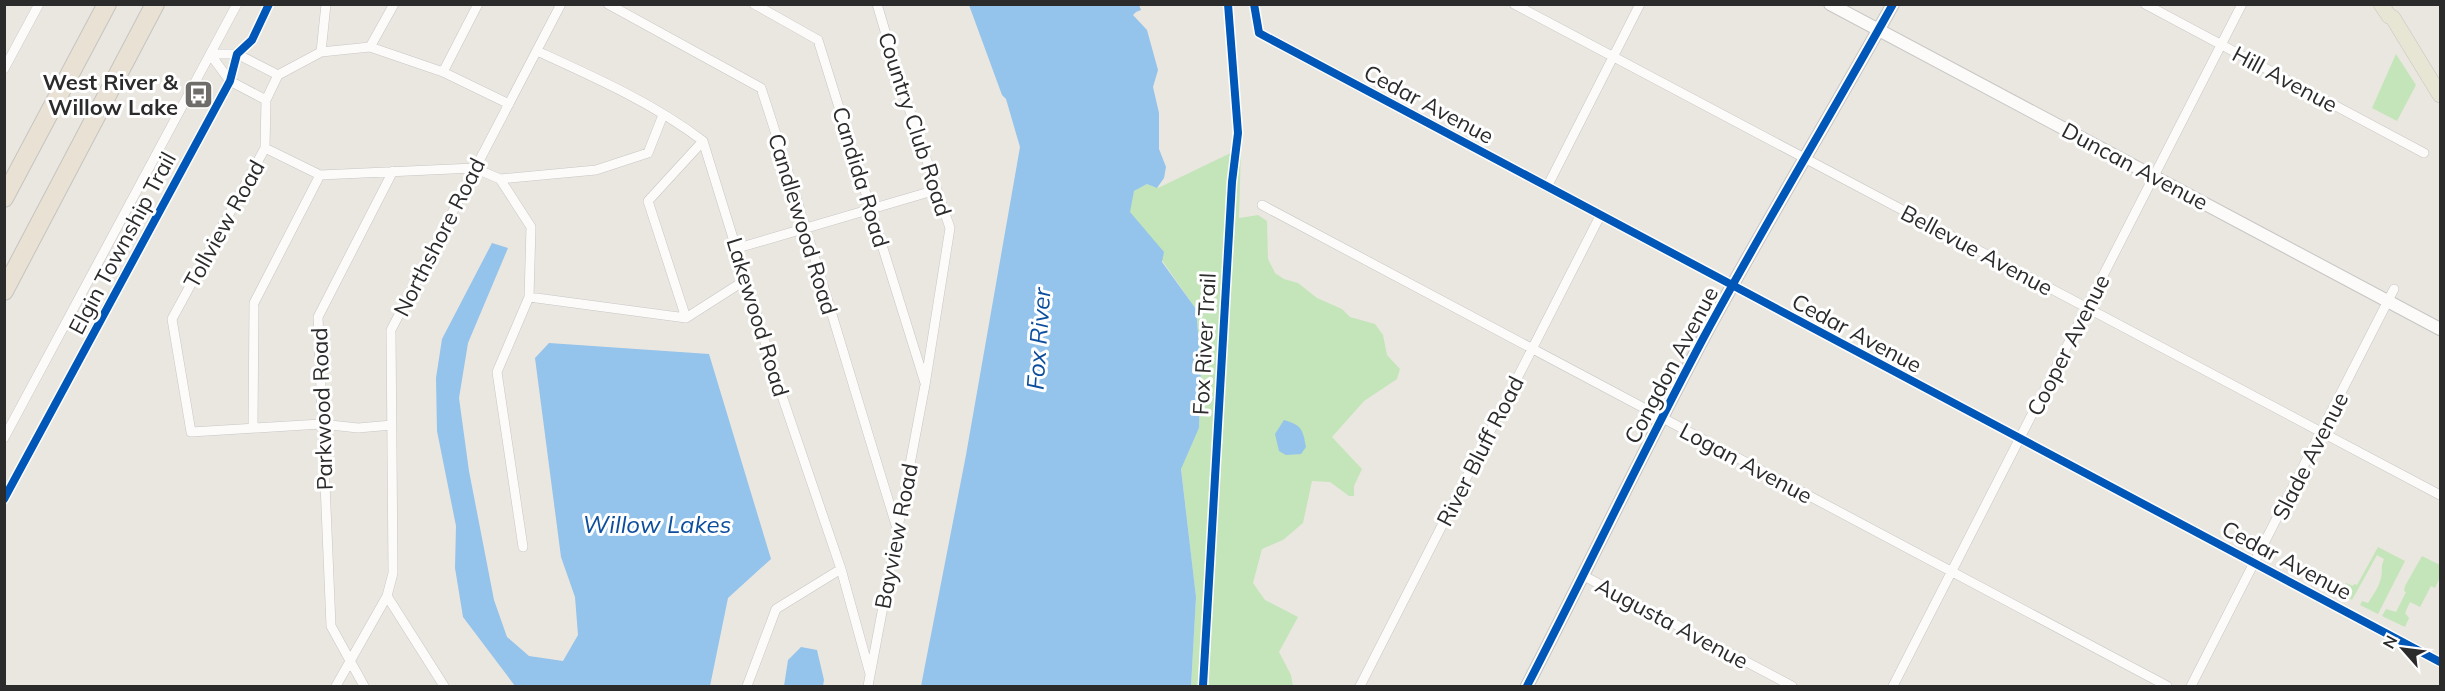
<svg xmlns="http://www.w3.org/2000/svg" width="2445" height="691" font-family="Mulish,sans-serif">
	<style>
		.green { fill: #c3e5b9 }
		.water { fill: #94c3eb }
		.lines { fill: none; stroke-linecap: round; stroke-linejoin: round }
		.minor-casing { stroke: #c7c6c5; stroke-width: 10 }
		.tertiary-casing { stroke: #c7c6c5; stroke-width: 14 }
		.primary-casing { stroke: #c5c4c1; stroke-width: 16 }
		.motorway-casing { stroke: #c5c4c1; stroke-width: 20 }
		.minor { stroke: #fcfbfa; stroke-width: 9 }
		.tertiary { stroke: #fcfbfa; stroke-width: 12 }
		.primary { stroke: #e7e6d4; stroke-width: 15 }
		.motorway { stroke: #e9e1d3; stroke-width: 18 }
		.cycleway-casing { stroke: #fff; stroke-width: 11 }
		.cycleway { stroke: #0057b8; stroke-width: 8 }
		.labels { text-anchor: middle; stroke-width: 6; stroke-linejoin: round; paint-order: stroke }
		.street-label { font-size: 22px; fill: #2b2b2b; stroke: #fff }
		.poi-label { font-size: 22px; font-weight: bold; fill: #2b2b2b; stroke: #fff; text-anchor: end }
		.water-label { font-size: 24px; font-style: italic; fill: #0c4e9e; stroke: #fff }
	</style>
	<rect width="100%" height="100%" fill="#eae7e0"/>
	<path class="green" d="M2396,54L2416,85L2397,121L2372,108Z
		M1241,148L1239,218L1258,215L1267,221L1268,259L1275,273L1284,279L1298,283L1317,298L1342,309L1350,317L1375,324L1383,335L1387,355L1400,369L1397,379L1364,401L1332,437L1362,469L1354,486V496H1349L1330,482L1312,481L1303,523L1283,540L1262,549L1253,583L1265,600L1298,617L1279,652L1291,675L1293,686H1191L1196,597L1181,468L1199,428L1201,368L1196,309L1129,213L1134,191L1147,184L1158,188Z
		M2378,547L2405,561L2378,614L2360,605L2362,601L2368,603C2373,595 2379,587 2381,578C2383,569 2380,570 2384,559L2377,555L2352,600L2348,597L2353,591L2342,587L2346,583L2353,586L2354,584L2357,585Z
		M2422,556L2440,565V577L2435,588L2431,586L2420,607L2410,602L2405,613L2409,618L2405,627L2382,616L2386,609L2396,612L2406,592L2404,591L2405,586Z"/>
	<path class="water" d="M969,5H1139L1141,10L1136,12L1133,15L1147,30L1158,70L1153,87L1159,113V149L1166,167L1164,178L1157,188L1147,184L1134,191L1130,212L1164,252L1162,262L1196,309L1201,368L1199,428L1181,469L1196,597L1191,686H921L966,455L1020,147L1006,99L1002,95Z
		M492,243L508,248L468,343L459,398L469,471L494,600L507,637L529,656L563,661L578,635L575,597L561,557L535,358L549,343L709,354L771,559L728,598L710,686H515L463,617L455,568L456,526L437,431L436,378L442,339Z
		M1284,420C1302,425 1303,430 1306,447L1301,454L1286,455L1279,451L1275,434Z
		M801,647L817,650L824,680L823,686H784L788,660Z"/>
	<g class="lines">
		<defs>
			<path id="minor" d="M326,4L321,52L278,75L266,100L265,148L172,319L191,432L321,424L358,428L392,425
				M608,4L761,88C809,233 851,380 896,525
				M754,4L818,40L925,383
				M1254,4L1259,33L2440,662
				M1514,4L2440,495
				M2145,4L2424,153
				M370,47L394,4
				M537,51C594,77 653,103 703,141L779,387L841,569L870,674
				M321,52L370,47L443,72L509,104
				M210,54L230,81L266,100
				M210,54H237L278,75
				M4,69L39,4
				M443,72L478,4
				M265,148L320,175L474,168L500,179L531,227L529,297L497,372L523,547
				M500,179L596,170L648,153L663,115
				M1547,187L1640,4
				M1262,205L2167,686
				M738,248L936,190
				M529,297L686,318L747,279
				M686,318L648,201L703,141
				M253,428L254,303L320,175
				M4,438L237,4
				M1584,576L1792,686
				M387,596L444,686
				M336,686L387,596L393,573L391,330L561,4
				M364,686L331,626L318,317L393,171
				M747,686L776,609L841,569
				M868,686L925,385L950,228L901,85L877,4
				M1360,686L1600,216
				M1893,686L2242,4
				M2191,686L2394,289"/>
			<path id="tertiary" d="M1830,4L2440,329
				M1527,686C1587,570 1643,451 1705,335C1765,224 1831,115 1893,4"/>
			<path id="primary" d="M2381,4L2389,16L2393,18L2440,95"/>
			<path id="motorway" d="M4,198L107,4
				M4,291L155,4"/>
		</defs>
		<use href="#minor" class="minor-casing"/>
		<use href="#tertiary" class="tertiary-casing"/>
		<use href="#primary" class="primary-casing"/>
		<use href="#motorway" class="motorway-casing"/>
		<use href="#minor" class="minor"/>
		<use href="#tertiary" class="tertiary"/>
		<use href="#primary" class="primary"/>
		<use href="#motorway" class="motorway"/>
		<defs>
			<path id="cycleway" d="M1254,4L1259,33L2440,662
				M4,499L230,81L237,54L252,40L269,4
				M1203,686L1232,182L1238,133L1228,4
				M1527,686C1587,570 1643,451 1705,335C1765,224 1831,115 1893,4"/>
		</defs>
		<use href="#cycleway" class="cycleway-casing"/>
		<use href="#cycleway" class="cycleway"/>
	</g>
	<defs>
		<symbol id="bus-square" viewBox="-11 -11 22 22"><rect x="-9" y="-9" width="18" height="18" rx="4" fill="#6e6d6a" stroke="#fff"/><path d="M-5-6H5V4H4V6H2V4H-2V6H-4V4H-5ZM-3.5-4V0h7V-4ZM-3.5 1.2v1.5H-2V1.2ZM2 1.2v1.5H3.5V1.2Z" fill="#fff"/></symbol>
	</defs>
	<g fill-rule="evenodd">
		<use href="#bus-square" x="182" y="78" width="33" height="33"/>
	</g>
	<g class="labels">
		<g class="street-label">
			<text transform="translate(2285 79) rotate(28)" y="8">Hill Avenue</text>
			<text transform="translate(1429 104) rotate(28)" y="8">Cedar Avenue</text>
			<text transform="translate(915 124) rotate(72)" y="8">Country Club Road</text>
			<text transform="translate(2135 166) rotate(28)" y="8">Duncan Avenue</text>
			<text transform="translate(861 177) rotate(73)" y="8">Candida Road</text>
			<text transform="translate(224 224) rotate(-61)" y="8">Tollview Road</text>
			<text transform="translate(803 224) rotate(73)" y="8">Candlewood Road</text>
			<text transform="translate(439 237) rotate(-63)" y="8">Northshore Road</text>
			<text transform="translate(122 243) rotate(-62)" y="8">Elgin Township Trail</text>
			<text transform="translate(1977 250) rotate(28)" y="8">Bellevue Avenue</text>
			<text transform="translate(758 317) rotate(73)" y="8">Lakewood Road</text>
			<text transform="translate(1857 333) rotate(28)" y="8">Cedar Avenue</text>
			<text transform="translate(1204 344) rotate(-87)" y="8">Fox River Trail</text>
			<text transform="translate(2068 345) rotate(-63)" y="8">Cooper Avenue</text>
			<text transform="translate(1671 365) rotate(-62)" y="8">Congdon Avenue</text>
			<text transform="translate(322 409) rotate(-92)" y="8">Parkwood Road</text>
			<text transform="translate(1480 451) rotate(-63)" y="8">River Bluff Road</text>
			<text transform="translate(2310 456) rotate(-63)" y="8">Slade Avenue</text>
			<text transform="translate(1746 463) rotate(28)" y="8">Logan Avenue</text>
			<text transform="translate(896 536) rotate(-79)" y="8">Bayview Road</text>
			<text transform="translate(2287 560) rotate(28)" y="8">Cedar Avenue</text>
			<text transform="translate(1672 623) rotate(28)" y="8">Augusta Avenue</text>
		</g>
		<g class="poi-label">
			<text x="178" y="90">West River &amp;<tspan x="178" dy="25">Willow Lake</tspan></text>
		</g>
		<g class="water-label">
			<text transform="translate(1039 339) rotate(-86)" y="8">Fox River</text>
			<text x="657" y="533">Willow Lakes</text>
		</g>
	</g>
	<rect width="2445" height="691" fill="none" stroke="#2b2b2b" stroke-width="12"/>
	<g transform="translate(2403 649) rotate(298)" stroke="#ffffff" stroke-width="4.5" paint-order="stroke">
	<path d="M0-4.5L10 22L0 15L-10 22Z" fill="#2b2b2b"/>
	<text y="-9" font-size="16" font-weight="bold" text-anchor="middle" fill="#2b2b2b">N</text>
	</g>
</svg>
